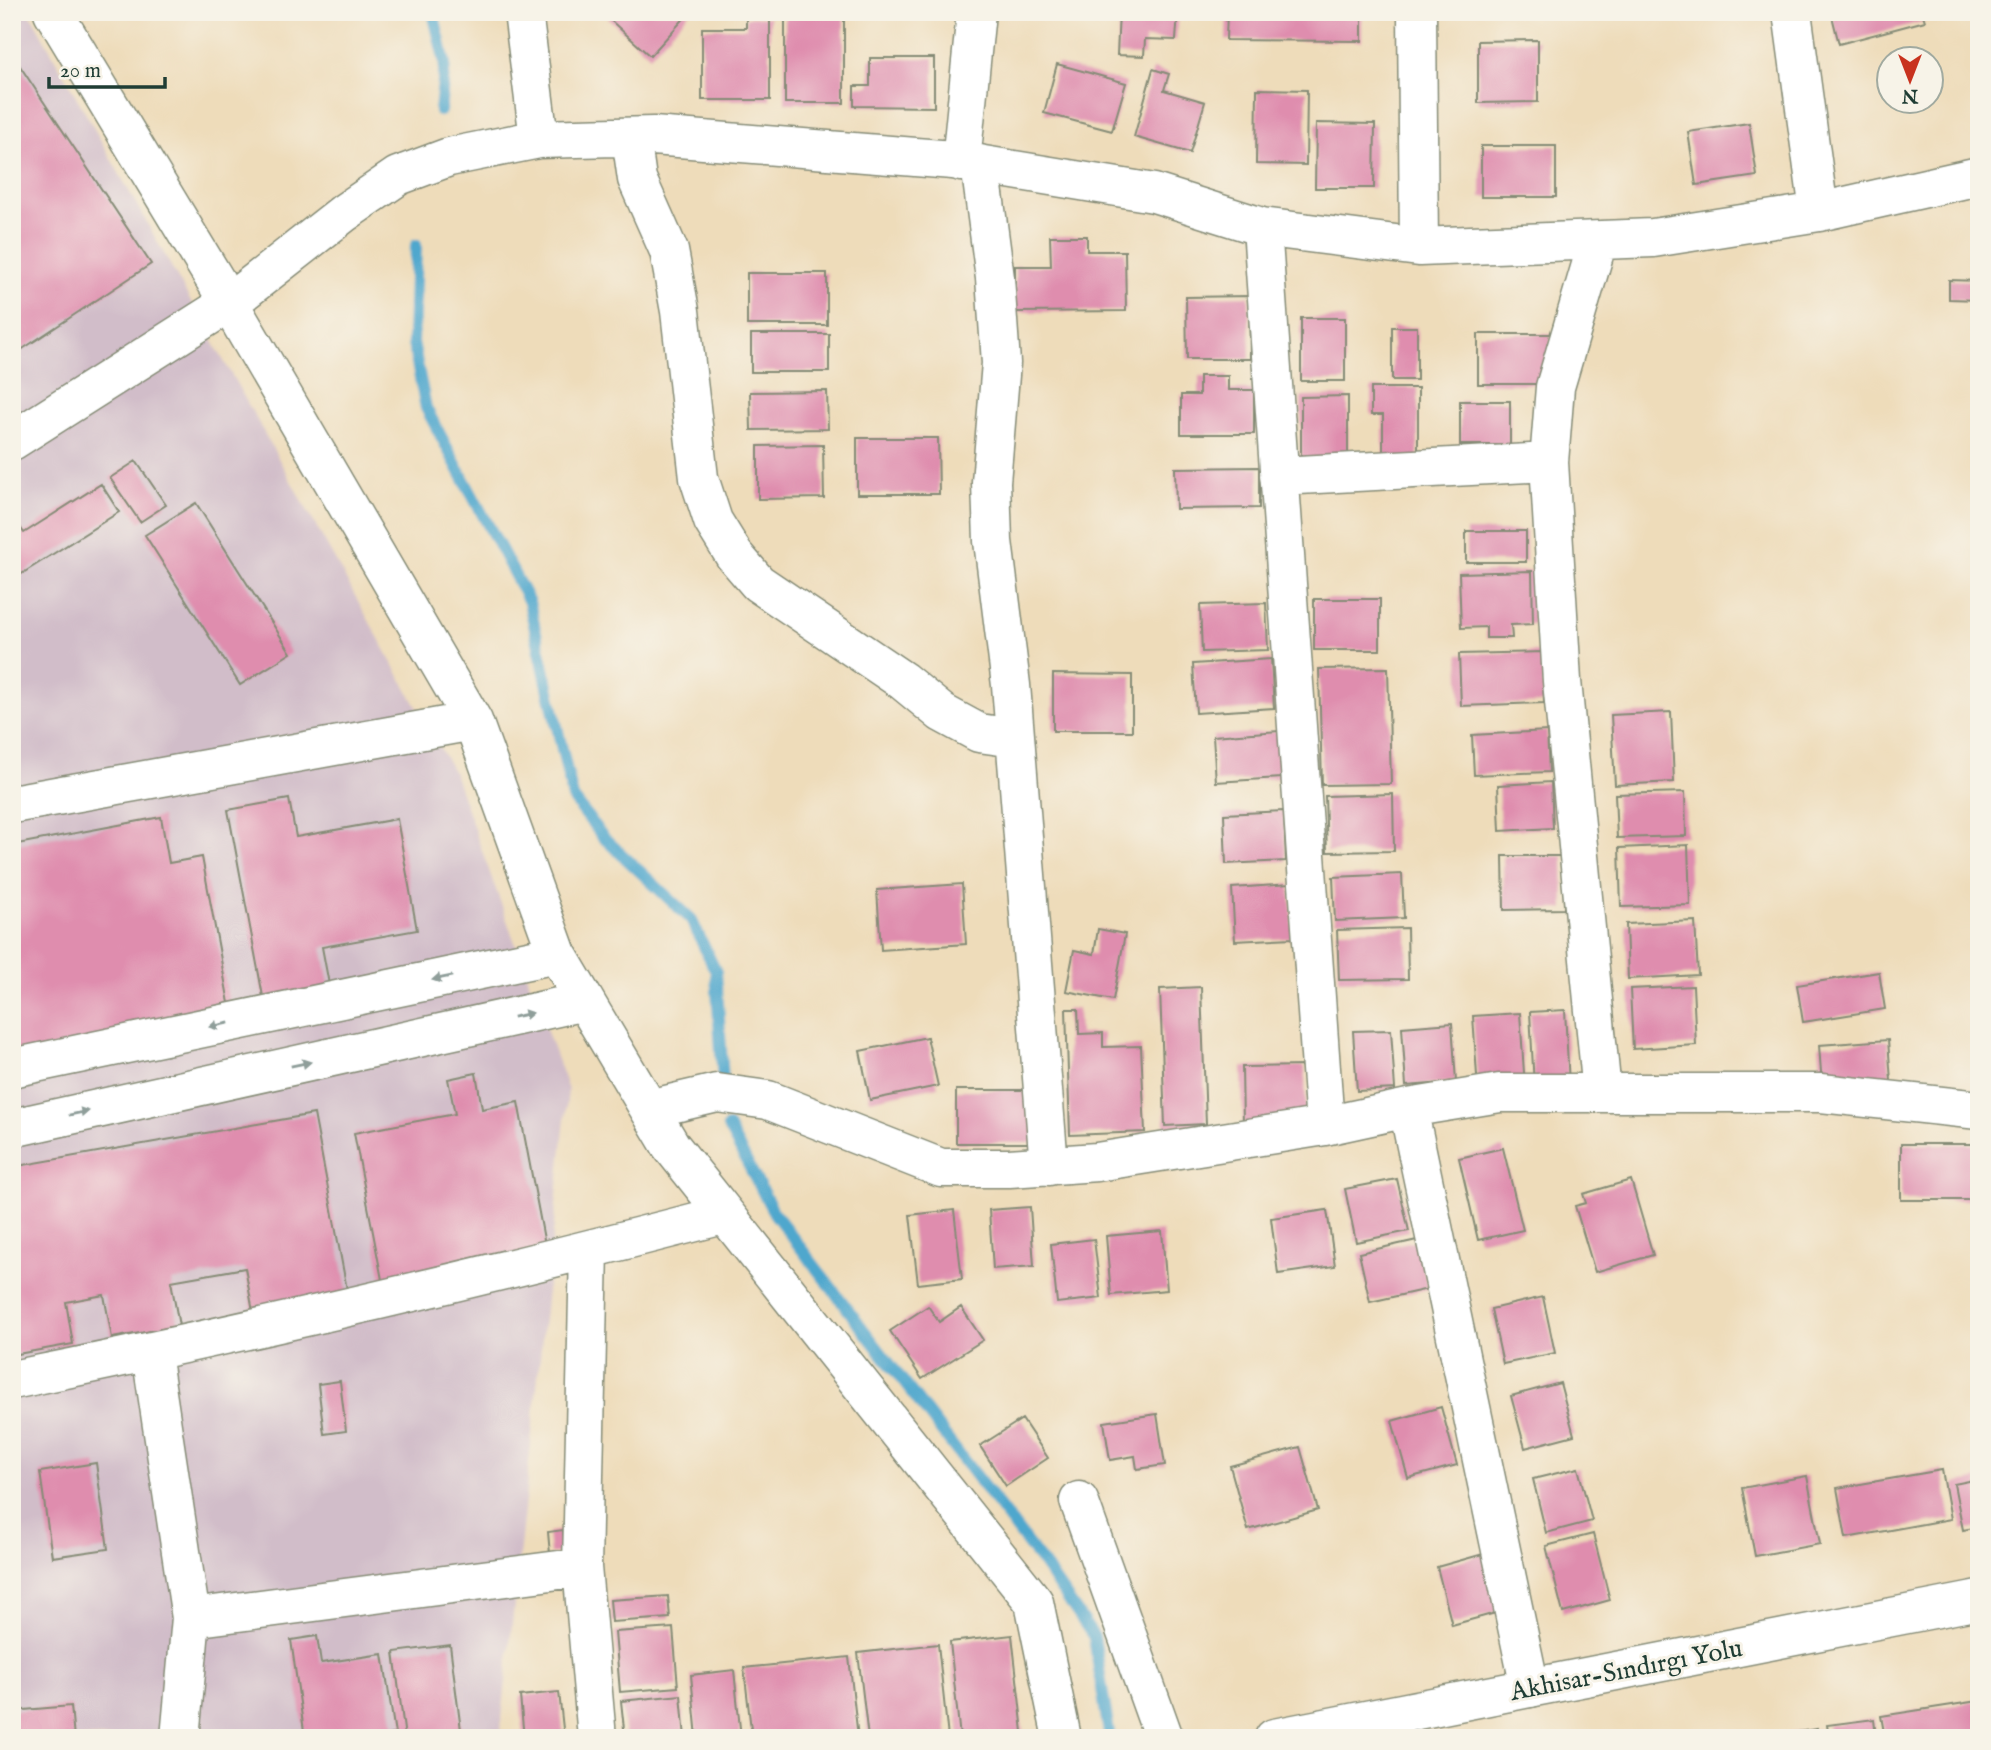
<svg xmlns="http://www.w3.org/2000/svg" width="1991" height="1750" font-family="'IM FELL English',serif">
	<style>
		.industrial { fill: #d1bdc9 }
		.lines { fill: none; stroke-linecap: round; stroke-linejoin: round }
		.stream { stroke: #50a7cd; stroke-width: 12 }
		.building { fill: #df8dae }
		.minor-casing { stroke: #868c77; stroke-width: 41 }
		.major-casing { stroke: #868c77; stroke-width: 41 }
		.minor { stroke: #fff; stroke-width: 38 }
		.major { stroke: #fff; stroke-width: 38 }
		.oneway { fill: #8f9e9a }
		.labels { text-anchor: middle; stroke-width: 6; stroke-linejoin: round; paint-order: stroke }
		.street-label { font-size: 26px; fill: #1f3d34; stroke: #f7f3e8 }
	</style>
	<rect width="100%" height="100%" fill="#f7f3e8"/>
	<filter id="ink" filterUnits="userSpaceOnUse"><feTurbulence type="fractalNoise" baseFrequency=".0143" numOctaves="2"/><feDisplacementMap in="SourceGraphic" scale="14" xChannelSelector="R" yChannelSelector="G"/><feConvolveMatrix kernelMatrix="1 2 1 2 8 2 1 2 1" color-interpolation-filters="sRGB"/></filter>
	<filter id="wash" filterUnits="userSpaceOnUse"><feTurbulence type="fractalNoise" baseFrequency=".00686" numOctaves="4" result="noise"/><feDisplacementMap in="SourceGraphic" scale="28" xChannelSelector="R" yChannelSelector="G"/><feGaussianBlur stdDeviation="1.57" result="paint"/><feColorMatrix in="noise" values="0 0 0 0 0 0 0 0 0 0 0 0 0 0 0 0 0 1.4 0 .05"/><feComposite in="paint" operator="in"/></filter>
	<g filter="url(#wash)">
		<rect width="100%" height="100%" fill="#eedcba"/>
		<path class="industrial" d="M12,12H29L454,773L568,1090L500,1738H12Z"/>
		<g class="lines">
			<path class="stream" d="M433,12L445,63L440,111
				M416,245L413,343L426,408L529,602L573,798L603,837L691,919L716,972L723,1081
				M728,1127L774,1213L1044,1565L1094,1637L1109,1733"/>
		</g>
		<g id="blocks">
			<path class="building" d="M613,12H690L650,56L608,18Z
				M785,12H844V103H785Z
				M1119,12H1178L1176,40L1145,39L1144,56L1117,55Z
				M1227,12H1362V41L1226,40Z
				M1831,12H1922L1925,21L1839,44Z
				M746,17H770V100H702V28H746Z
				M1538,40V102L1478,103V41Z
				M12,54L151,264L12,356Z
				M870,58H934V107L854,106V86H870Z
				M1057,64L1126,83L1112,131L1044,113Z
				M1153,69L1169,74L1164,90L1205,102L1190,153L1134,137Z
				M1257,89L1307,90L1306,165L1256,164Z
				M1316,123L1375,124L1374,188H1315Z
				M1749,123L1757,176L1696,185L1688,132Z
				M1481,146H1556V197H1481Z
				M1050,236H1087V251H1125L1126,311L1015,312V266H1051Z
				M747,273H827V325H747Z
				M1949,280L1979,281V300L1949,299Z
				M1249,296L1250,359H1187L1186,297Z
				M1301,318H1345V381H1301Z
				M1392,327H1417V380H1392Z
				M751,334H829V372H751Z
				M1478,334H1551V384H1478Z
				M1199,376H1228V390H1254V434H1181V395H1199Z
				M1371,388H1418V460H1383V415H1371Z
				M827,391L828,429L751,430L750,392Z
				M1348,396V462H1301V397Z
				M1460,401H1510V445H1460Z
				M857,438H938L939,494H857Z
				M823,445L824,498L758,499V446Z
				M136,461L166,505L140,522L110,478Z
				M1259,467V508L1176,509L1175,468Z
				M101,484L119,512L12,580V515L24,533Z
				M196,503L291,653L240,685L145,535Z
				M1466,531H1526V562H1466Z
				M1532,571L1533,624L1511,625L1512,638H1486V627L1461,628L1459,573Z
				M1314,599H1380V650H1314Z
				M1266,603L1268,650L1202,652L1200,605Z
				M1542,652L1544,703L1461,706L1459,654Z
				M1271,659L1274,708L1196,713L1193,664Z
				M1388,668L1391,784L1322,785L1319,669Z
				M1053,674L1132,675V731H1053Z
				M1671,712L1674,782L1615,785L1611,715Z
				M1279,731L1282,778L1216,782L1213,736Z
				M1547,731L1549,772L1474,775L1472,735Z
				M1551,782L1553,828L1500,831L1498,785Z
				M1685,792L1686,836L1617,838L1615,794Z
				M1393,794L1394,851L1327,852L1325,796Z
				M289,799L296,837L397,819L417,930L322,947L331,995L265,1007L228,810Z
				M1284,811L1286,861L1226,864L1224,814Z
				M161,817L169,863L202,857L231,1014L12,1055V845Z
				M1688,845L1690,905L1621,907L1619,848Z
				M1503,856H1563L1564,909L1504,910Z
				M1402,874L1404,918L1335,921L1333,877Z
				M962,884L966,944L881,950L877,890Z
				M1290,884L1293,938L1235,941L1232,888Z
				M1695,921L1698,975L1628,979L1626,924Z
				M1407,928L1408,979L1339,980L1337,930Z
				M1098,929L1125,934L1113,1000L1066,991L1074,950L1094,954Z
				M1879,972L1885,1009L1803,1022L1797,985Z
				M1693,986L1696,1045L1633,1049L1630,989Z
				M1201,987L1206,1124L1165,1126L1160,989Z
				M1066,1009H1078L1079,1034L1103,1033V1047L1141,1046L1145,1132L1070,1135Z
				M1565,1010L1569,1085L1534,1087L1530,1012Z
				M1520,1013L1525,1088L1478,1091L1473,1016Z
				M1452,1023L1456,1082L1406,1086L1402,1027Z
				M1391,1030L1395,1089L1357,1091L1353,1031Z
				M927,1037L938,1086L870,1100L860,1051Z
				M1888,1040L1891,1081L1822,1086L1819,1045Z
				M1305,1066L1306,1123L1243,1124L1242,1067Z
				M476,1073L482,1109L518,1102L547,1255L383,1285L354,1133L455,1114L448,1079Z
				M956,1090H1035V1143H956Z
				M314,1114L348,1295L253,1312L245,1268L171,1281L179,1326L112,1338L104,1295L66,1302L73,1344L12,1355V1167Z
				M1901,1144H1979V1200H1901Z
				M1503,1148L1523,1230L1478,1240L1459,1158Z
				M1397,1179L1409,1231L1356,1242L1345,1189Z
				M1631,1180L1653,1255L1595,1272L1575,1206L1586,1203L1583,1194Z
				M1030,1207L1034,1266L993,1269L989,1210Z
				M954,1210L962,1279L918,1284L910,1215Z
				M1327,1210L1335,1266L1278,1274L1271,1218Z
				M1162,1231L1167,1290L1111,1295L1106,1236Z
				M1094,1239L1101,1298L1057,1303L1051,1244Z
				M1417,1240L1428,1289L1370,1302L1359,1253Z
				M1543,1297L1555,1353L1503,1364L1491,1309Z
				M928,1306L939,1322L961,1307L983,1340L922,1379L890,1331Z
				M340,1381L346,1431L324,1434L318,1384Z
				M1560,1383L1574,1435L1525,1448L1511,1396Z
				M1441,1407L1457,1465L1408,1478L1392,1421Z
				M1157,1414L1165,1465L1137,1469L1135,1456L1110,1460L1104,1422Z
				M1022,1419L1048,1458L1006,1486L980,1446Z
				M1300,1447L1318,1510L1248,1530L1230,1466Z
				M96,1463L108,1549L52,1557L40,1472Z
				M1578,1468L1592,1521L1546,1533L1533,1479Z
				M1942,1470L1951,1519L1846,1538L1837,1488Z
				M1807,1476L1820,1544L1755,1556L1742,1488Z
				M1979,1479V1527L1963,1530L1954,1484Z
				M563,1530L566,1552L550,1554L548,1532Z
				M1593,1534L1610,1600L1563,1613L1546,1546Z
				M1494,1551L1510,1609L1452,1625L1437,1567Z
				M668,1596L670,1618L612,1622L610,1600Z
				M673,1628L678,1687L620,1692L615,1632Z
				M1012,1635L1023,1732L960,1738L950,1642Z
				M317,1636L321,1663L383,1654L395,1734L364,1738H305L291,1640Z
				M938,1644L948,1738H868L858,1653Z
				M450,1645L462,1738H405L394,1652Z
				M849,1657L858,1738H752L744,1668Z
				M734,1670L741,1738H697L691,1675Z
				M559,1692L564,1738H524L520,1696Z
				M681,1695L685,1738H625L621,1701Z
				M1978,1701L1979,1738H1885L1881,1716Z
				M71,1706L74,1738H12V1711Z
				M1874,1719L1876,1738H1829L1827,1725Z
				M1817,1729L1818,1738H1786L1785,1734Z"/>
		</g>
	</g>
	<g filter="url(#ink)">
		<use href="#blocks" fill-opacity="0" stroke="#868c77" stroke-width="2"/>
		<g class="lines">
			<defs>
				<path id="minor" d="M53,12L229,303L473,721L557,954L671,1146L1034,1602L1062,1738
					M523,12L539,139
					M1417,12L1419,247
					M1792,12L1819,212
					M631,137L637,179L669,251L680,311L699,478L713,521L734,555L758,583L903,681L942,713L979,733L1015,738
					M961,162L976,12
					M980,164L995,278L1001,363L991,482L993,541L1011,685L1049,1166
					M1262,227L1325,1126
					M1598,241L1555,387L1549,462L1562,681L1602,1093
					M12,441L229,303L344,213L398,176L449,157L539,139L653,136L953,160L1154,193L1262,227L1419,247L1653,238L1819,212L1979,176
					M1279,476L1549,462
					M12,804L473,721
					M12,1068L557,954
					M1408,1108L1530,1688
					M649,1109L717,1093L768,1100L941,1168H1009L1097,1162L1325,1126L1408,1108L1500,1093H1821L1979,1110
					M12,1128L585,1001
					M589,1250L582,1567L597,1738
					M151,1353L191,1618L180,1738
					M12,1380C251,1332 488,1276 723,1215
					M1079,1501L1164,1738
					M191,1618L582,1567"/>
				<path id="major" d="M1274,1738L1979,1600"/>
			</defs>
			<use href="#minor" class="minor-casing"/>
			<use href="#major" class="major-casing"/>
			<use href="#minor" class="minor"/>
			<use href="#major" class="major"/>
		</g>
		<defs><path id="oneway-solid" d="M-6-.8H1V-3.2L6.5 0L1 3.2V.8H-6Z" transform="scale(1.75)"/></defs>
		<g class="oneway">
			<use href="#oneway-solid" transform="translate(442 978) rotate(168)"/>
			<use href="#oneway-solid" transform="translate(523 1015) rotate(-12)"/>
			<use href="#oneway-solid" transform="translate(219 1025) rotate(168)"/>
			<use href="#oneway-solid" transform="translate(301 1064) rotate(-12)"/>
			<use href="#oneway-solid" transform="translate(79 1113) rotate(-12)"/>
		</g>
	</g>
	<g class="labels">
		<g class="street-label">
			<text transform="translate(1626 1669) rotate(-11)" y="9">Akhisar-Sındırgı Yolu</text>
		</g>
	</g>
	<rect width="1991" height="1750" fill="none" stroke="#f7f3e8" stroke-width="42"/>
	<g transform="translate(1910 80) rotate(180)"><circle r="33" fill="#f7f3e8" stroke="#a1aaa0" stroke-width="2"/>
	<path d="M0-5L12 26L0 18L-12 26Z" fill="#c8321e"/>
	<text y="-10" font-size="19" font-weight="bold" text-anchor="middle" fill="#1f3d34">N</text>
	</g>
	<path d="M49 77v10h116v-10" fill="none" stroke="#1f3d34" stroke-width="3.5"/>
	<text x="60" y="77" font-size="21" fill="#1f3d34" stroke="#f7f3e8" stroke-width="5" paint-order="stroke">20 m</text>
</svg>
